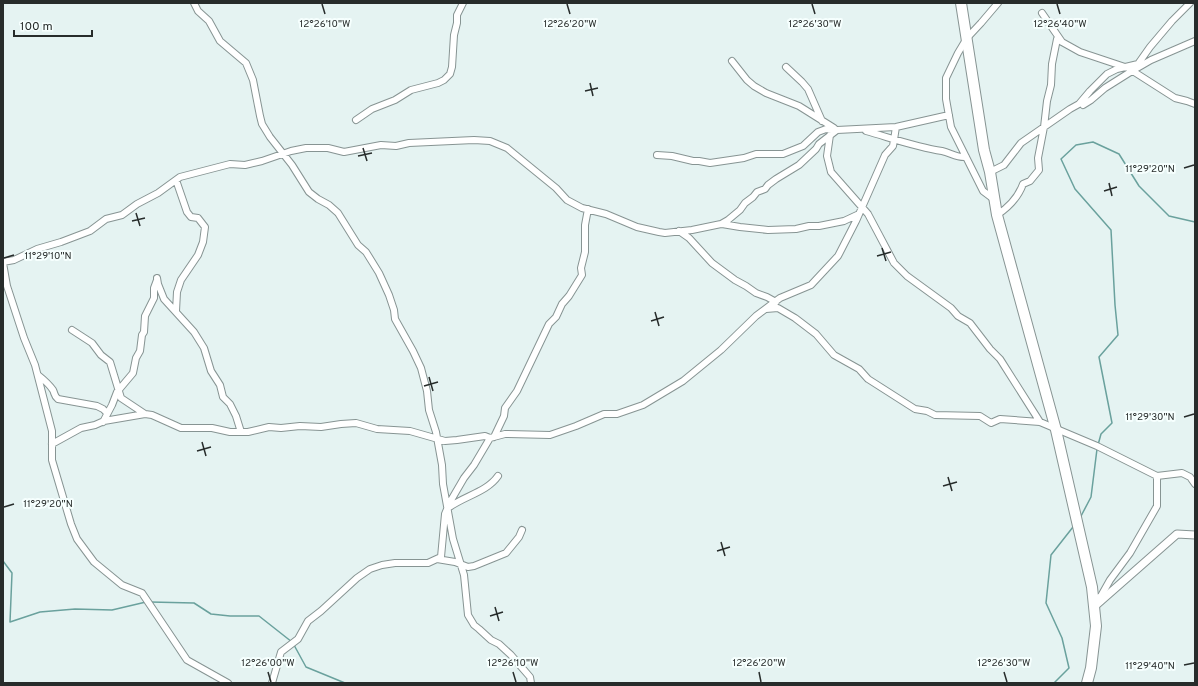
<svg xmlns="http://www.w3.org/2000/svg" width="1198" height="686" font-family="Overpass,sans-serif">
	<style>
		.lines { fill: none; stroke-linecap: round; stroke-linejoin: round }
		.stream { stroke: #6aa19d; stroke-width: 1.5 }
		.minor-casing { stroke: #879493; stroke-width: 8 }
		.tertiary-casing { stroke: #879493; stroke-width: 9 }
		.trunk-casing { stroke: #879493; stroke-width: 12 }
		.minor { stroke: #fff; stroke-width: 6 }
		.tertiary { stroke: #fff; stroke-width: 7 }
		.trunk { stroke: #fff; stroke-width: 10 }
		.ticks { fill: none; stroke: #272c2b; stroke-width: 1.5 }
		.ticks-label { font-size: 10px; text-anchor: middle; fill: #272c2b; stroke: #f6fffe; stroke-width: 4; stroke-linejoin: round; paint-order: stroke }
	</style>
	<rect width="100%" height="100%" fill="#e5f3f2"/>
	<g class="lines">
		<path class="stream" d="M1098,445L1101,434L1112,423L1099,357L1118,335L1115,305L1111,230L1075,189L1061,159L1076,145L1093,142L1119,154L1139,186L1169,216L1195,222
			M1080,518L1091,497L1097,449
			M3,561L12,573L10,622L40,612L75,609L112,610L146,602
			M150,602L194,603L211,614L230,616H259L292,642
			M294,645L306,667L345,683
			M1054,683L1069,668L1062,638L1046,603L1051,555L1073,527"/>
		<defs>
			<path id="minor" d="M194,3L198,11L209,21L220,41L246,63L253,80L260,116L262,124L270,137L292,165L309,192L318,199L329,205L338,213L358,245L366,252L379,273L389,295L394,310L395,319L413,351L421,368L427,391L429,410L436,432L442,465L443,484L453,539L464,575L468,615L474,625L479,629L491,640L499,644L511,655L530,677L531,683
				M1042,13L1062,42L1080,52L1128,68L1175,98L1187,101L1195,104
				M732,61L747,80L754,86L766,93L799,106L834,128
				M786,67L802,82L808,89L822,121
				M1083,105L1091,100L1105,88L1132,71L1151,60L1195,41
				M356,120L372,109L395,100L411,90L438,83L444,80L450,74L452,67L454,35L457,23V15L463,3
				M866,131C891,138 916,147 942,151C951,153 957,158 966,157
				M830,135L827,156L831,172L868,214L894,263L907,276L951,308L958,316L970,323L990,349L1000,359L1040,422
				M657,155L672,156L693,161H699L710,163L744,158L756,154H783L803,146L818,132L826,129L837,130
				M990,172L1004,165L1021,143L1070,109L1079,104L1090,91L1107,74L1117,69L1138,64L1150,47L1172,21L1190,3
				M176,180L187,212L191,217L198,218L205,227L203,242L198,255L181,280L177,292L176,311
				M995,200L983,191L951,127L946,99V78L958,53L967,38L981,23L998,3
				M997,215C1009,207 1018,198 1023,184L1030,181L1039,170L1038,158L1044,127L1047,101L1051,85L1052,64L1057,39L1062,42
				M722,224L740,227L768,230L796,229L809,226H819L844,221L859,214
				M679,231L689,238L712,263L735,280L746,286L756,293L767,297L776,302
				M3,262L14,260L37,249L61,242L90,231L106,219L122,215L137,204L158,193L180,177L230,164L245,165L262,161L291,151L306,148H328L344,152L381,145L396,146L409,143L474,140L490,141L507,148L556,188L567,200L582,208L606,214L637,227L659,232L665,233L692,230L721,224L728,220L740,210L745,203L753,197L757,192L765,189L768,185L776,179L799,165L816,149L819,144L837,130L896,127L949,115
				M3,263L7,286L24,338L35,365L52,431V460L71,524L77,539L94,562L122,585L142,593L187,660L228,683
				M157,278L158,284L164,299L194,332L204,348L211,371L220,385L223,397L230,404L236,416L241,432
				M766,309L778,308L795,318L816,334L834,355L859,369L868,379L915,409L927,411L935,415L980,416L991,423L1000,419L1040,422L1097,446L1157,476L1182,473L1190,477L1195,484
				M72,330L92,343L101,355L110,362L121,398L145,414
				M38,375C43,379 49,384 53,390C55,394 54,396 58,399L97,406L103,409L107,413
				M103,422L112,405L117,392L133,373L136,358L140,351L142,335L144,332L145,316L154,298V288L157,280
				M494,437L504,416L505,408L517,391L549,324L556,317L562,304L569,296L582,275L581,268L585,252V225L588,209
				M52,444L81,428L95,425L104,421L145,414L152,415L181,428H212L230,432H248L269,427L281,428L300,426L321,427L341,424L356,423L377,429L410,431L445,441L457,440L485,436L490,438
				M448,508C464,496 487,492 498,476
				M437,559L455,562L468,567L474,566L506,553L519,537L522,530
				M1094,600L1101,596L1110,580L1130,553L1157,506V476
				M272,683L281,652L298,639L308,621L321,611L357,578L370,569L382,565L395,563H428L441,557L445,514L450,502L464,478L474,465L490,438L505,434L550,435L576,426L604,414H617L643,405L683,381L721,350L756,316L780,298L811,285L838,256L856,221L885,155L893,146L896,127"/>
			<path id="tertiary" d="M1095,606L1177,534L1195,535"/>
			<path id="trunk" d="M961,3L984,150L990,172L997,215L1056,430L1092,587L1096,626L1091,668L1087,683"/>
		</defs>
		<use href="#minor" class="minor-casing"/>
		<use href="#tertiary" class="tertiary-casing"/>
		<use href="#trunk" class="trunk-casing"/>
		<use href="#minor" class="minor"/>
		<use href="#tertiary" class="tertiary"/>
		<use href="#trunk" class="trunk"/>
	</g>
	<path class="ticks" d="M322,4L325,14M567,4L570,14M812,4L815,14M1057,4L1060,14M590,83L593,96M585,91L598,88M363,148L367,161M358,156L372,153M1184,168L1194,165M1109,183L1112,196M1104,191L1117,187M136,213L140,226M132,221L145,218M882,248L886,261M877,256L891,252M4,258L14,255M655,312L659,326M651,321L664,317M429,377L433,391M424,386L438,382M1184,417L1194,414M202,442L206,456M197,451L211,447M948,477L952,491M943,486L957,482M4,507L14,504M721,542L725,556M717,551L730,547M495,607L499,621M490,616L503,612M1184,665L1194,663M268,672L271,682M513,672L516,682M759,672L761,682M1004,672L1007,682"/>
	<g class="ticks-label">
		<text x="325" y="27">12°26'10"W</text>
		<text x="570" y="27">12°26'20"W</text>
		<text x="815" y="27">12°26'30"W</text>
		<text x="1060" y="27">12°26'40"W</text>
		<text x="1150" y="172">11°29'20"N</text>
		<text x="48" y="259">11°29'10"N</text>
		<text x="1150" y="420">11°29'30"N</text>
		<text x="48" y="507">11°29'20"N</text>
		<text x="268" y="666">12°26'00"W</text>
		<text x="513" y="666">12°26'10"W</text>
		<text x="759" y="666">12°26'20"W</text>
		<text x="1004" y="666">12°26'30"W</text>
		<text x="1150" y="669">11°29'40"N</text>
	</g>
	<rect width="1198" height="686" fill="none" stroke="#272c2b" stroke-width="8"/>
	<path d="M14 30v6h78v-6" fill="none" stroke="#272c2b" stroke-width="2"/>
	<text x="20" y="30" font-size="12" fill="#272c2b" stroke="#f6fffe" stroke-width="3" paint-order="stroke">100 m</text>
</svg>
